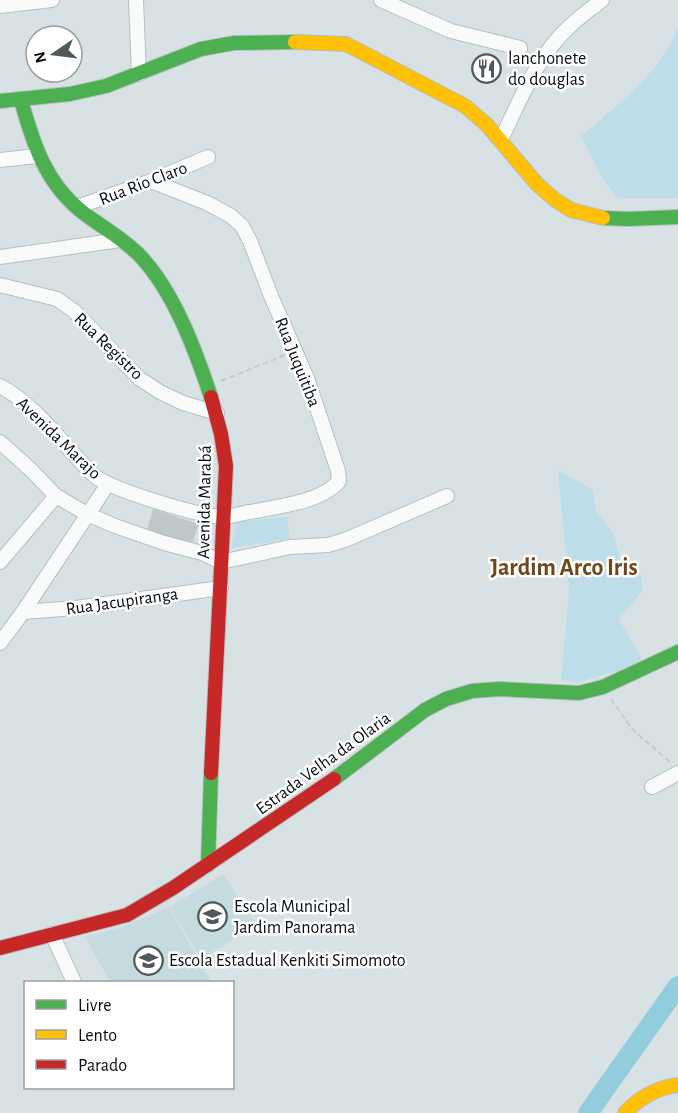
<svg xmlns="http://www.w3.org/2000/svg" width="678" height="1113" font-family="'Alegreya Sans',sans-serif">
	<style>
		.built { fill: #c6dbe0 }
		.green { fill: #bddee8 }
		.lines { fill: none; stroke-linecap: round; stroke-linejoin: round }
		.river { stroke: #91cddd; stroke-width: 20 }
		.building { fill: #c0c8ca }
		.street-casing { stroke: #b7bfc1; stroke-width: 16 }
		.fast-casing { stroke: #b7bfc1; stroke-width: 16 }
		.slow-casing { stroke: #b7bfc1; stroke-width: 16 }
		.jam-casing { stroke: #b7bfc1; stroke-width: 16 }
		.path { stroke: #c7cacb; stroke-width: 2; stroke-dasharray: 6 3; stroke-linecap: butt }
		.street { stroke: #f9fbfb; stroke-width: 14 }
		.fast { stroke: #4caf50; stroke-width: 14 }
		.slow { stroke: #ffc107; stroke-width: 14 }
		.jam { stroke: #c62828; stroke-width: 14 }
		.labels { text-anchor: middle; stroke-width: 5; stroke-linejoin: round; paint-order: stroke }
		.poi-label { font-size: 18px; fill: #070d0f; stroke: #fff; text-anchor: start }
		.street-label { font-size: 18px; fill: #070d0f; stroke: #fff }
		.district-label { font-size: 24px; font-weight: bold; fill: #6f481a; stroke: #fff }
	</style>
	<rect width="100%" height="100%" fill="#d8e2e5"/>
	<path class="built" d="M223,874L257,925L201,959L170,907Z
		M169,907L211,982H110L85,937L122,927Z"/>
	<path class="green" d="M678,29V198H618L602,178L581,136C618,105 658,74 678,29Z
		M558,470L593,490L596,511L614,534L621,566L640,571L643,590L619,619L642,659L624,670L605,674L580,682L561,680L569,590Z
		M287,517L290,539L231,548L237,522Z"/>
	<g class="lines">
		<path class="river" d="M588,1113L678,986"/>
	</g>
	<path class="building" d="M153,509L199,524L190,548L146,533Z"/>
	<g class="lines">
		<defs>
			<path id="street" d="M136,0L139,74
				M381,0L451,31L520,48
				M0,6L52,0
				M501,139C520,101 537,56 569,27C579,17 591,9 602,0
				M0,160L36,156
				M77,207L151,181L208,157
				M0,257L120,240
				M0,285L57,299L74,311L140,379L160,392L183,403L217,413
				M0,386C29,402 50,427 71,451C79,459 87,470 96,477C116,491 198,516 223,517C231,517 241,513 250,512C276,507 322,502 339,481L338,471L307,378L271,296L250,241L242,226L231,216L207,203L151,181
				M0,442L31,470L56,496L87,514L115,526L164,543L202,553L221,562L290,547L328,545L345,540L447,496
				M0,562L56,496
				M23,612L75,608L221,588
				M0,643L23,612L108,484
				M652,787L678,773
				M52,934L74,982"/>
			<path id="fast" d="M21,100C33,143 45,182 81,211C101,227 125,239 142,258C175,294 196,352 211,397
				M0,101L70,94L106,86L201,49L234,43L295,42
				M603,218L628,219L678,217
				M334,779L425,710L446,699L472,691L499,689L579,693L603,687L678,652
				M208,865L211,773"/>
			<path id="slow" d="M295,42L346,44L465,106L487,125L537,184L554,199L571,210L603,218
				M625,1113C640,1097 656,1088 678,1085"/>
			<path id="jam" d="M211,397L221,434L226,466L211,773
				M0,948L127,915L173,888L334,779"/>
		</defs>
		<use href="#street" class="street-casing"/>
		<use href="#fast" class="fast-casing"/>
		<use href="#slow" class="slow-casing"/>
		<use href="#jam" class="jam-casing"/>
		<path class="path" d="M221,381L285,355
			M611,699L632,729L671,763"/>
		<use href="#street" class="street"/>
		<use href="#fast" class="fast"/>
		<use href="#slow" class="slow"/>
		<use href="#jam" class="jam"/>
	</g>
	<defs>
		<symbol id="restaurant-ring" viewBox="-11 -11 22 22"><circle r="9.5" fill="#fff" stroke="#50585a" stroke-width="1.5"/><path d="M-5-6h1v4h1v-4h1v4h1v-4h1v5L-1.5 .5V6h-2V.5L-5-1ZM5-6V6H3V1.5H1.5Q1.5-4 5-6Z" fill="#50585a"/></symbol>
		<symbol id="school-ring" viewBox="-11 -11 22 22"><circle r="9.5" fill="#fff" stroke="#50585a" stroke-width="1.5"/><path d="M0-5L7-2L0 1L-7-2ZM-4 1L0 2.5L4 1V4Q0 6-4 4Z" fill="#50585a"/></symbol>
	</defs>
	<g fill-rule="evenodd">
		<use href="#restaurant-ring" x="470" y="52" width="33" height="33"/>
		<use href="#school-ring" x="196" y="900" width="33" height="33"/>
		<use href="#school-ring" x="132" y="944" width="33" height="33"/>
	</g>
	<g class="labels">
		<g class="poi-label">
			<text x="508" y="64">lanchonete<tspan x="508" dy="21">do douglas</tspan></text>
			<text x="234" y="912">Escola Municipal<tspan x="234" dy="21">Jardim Panorama</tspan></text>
			<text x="169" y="966">Escola Estadual Kenkiti Simomoto</text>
		</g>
		<g class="street-label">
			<text transform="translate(143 183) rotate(-21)" y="6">Rua Rio Claro</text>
			<text transform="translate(109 346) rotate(44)" y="6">Rua Registro</text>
			<text transform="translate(298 362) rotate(68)" y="6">Rua Juquitiba</text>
			<text transform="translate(59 438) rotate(44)" y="6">Avenida Marajo</text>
			<text transform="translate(204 502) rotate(-89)" y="6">Avenida Marabá</text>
			<text transform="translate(122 601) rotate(-8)" y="6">Rua Jacupiranga</text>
			<text transform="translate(323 763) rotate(-36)" y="6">Estrada Velha da Olaria</text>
		</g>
		<g class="district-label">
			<text x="564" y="575">Jardim Arco Iris</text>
		</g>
	</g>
	<rect x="24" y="981" width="210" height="108" fill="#ffffff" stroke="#9c9e9f" stroke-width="1.5"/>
	<rect x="36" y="1000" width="30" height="9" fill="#4caf50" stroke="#9c9e9f" stroke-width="1.5"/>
	<text x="78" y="1011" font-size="18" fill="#070d0f">Livre</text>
	<rect x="36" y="1030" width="30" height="9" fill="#ffc107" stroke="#9c9e9f" stroke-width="1.5"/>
	<text x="78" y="1041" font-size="18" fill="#070d0f">Lento</text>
	<rect x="36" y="1060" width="30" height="9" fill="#c62828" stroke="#9c9e9f" stroke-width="1.5"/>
	<text x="78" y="1071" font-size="18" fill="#070d0f">Parado</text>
	<g transform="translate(54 54) rotate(256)"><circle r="28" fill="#ffffff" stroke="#9c9e9f" stroke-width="1.5"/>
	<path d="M0-4.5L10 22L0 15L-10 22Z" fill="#50585a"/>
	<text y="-9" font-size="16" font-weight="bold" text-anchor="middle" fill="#070d0f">N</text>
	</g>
</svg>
